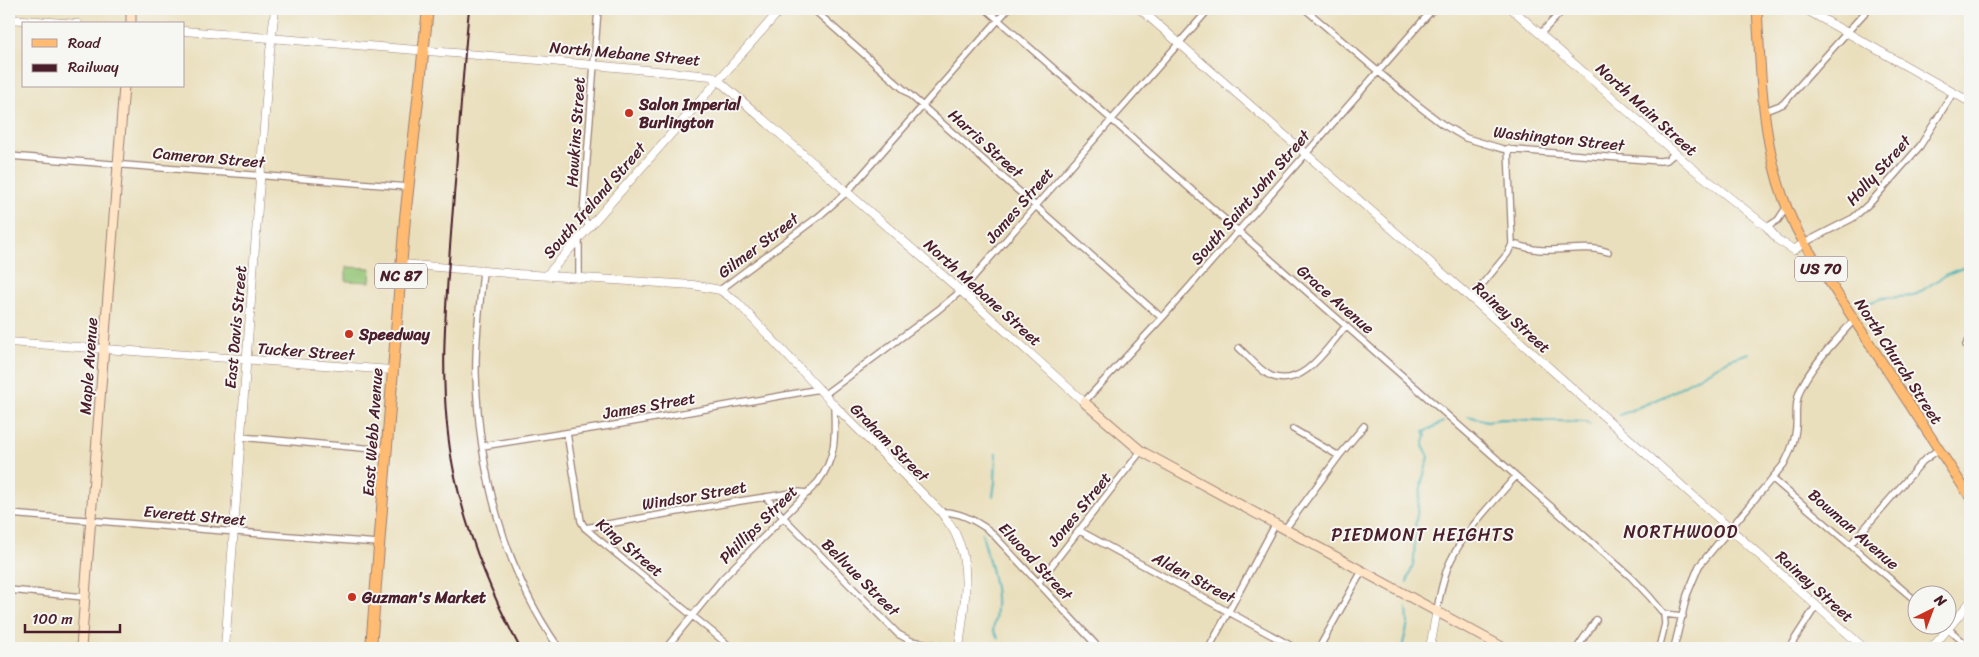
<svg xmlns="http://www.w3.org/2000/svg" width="1979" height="657" font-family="Sriracha,sans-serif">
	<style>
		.green { fill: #93c474; stroke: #6e7250 }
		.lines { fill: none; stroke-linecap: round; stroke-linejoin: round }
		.stream { stroke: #41b1b9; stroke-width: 2 }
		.minor-casing { stroke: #9a7f74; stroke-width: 8 }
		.tertiary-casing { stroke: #9a7f74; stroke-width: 9 }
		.secondary-casing { stroke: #9a7f74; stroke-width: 11 }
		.primary-casing { stroke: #9a7f74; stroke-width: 11 }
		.trunk-casing { stroke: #9a7f74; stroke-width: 12 }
		.minor { stroke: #fff; stroke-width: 5.5 }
		.tertiary { stroke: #fff; stroke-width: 8 }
		.secondary { stroke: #ffe4c6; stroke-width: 9 }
		.primary { stroke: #ffbb71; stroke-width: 9 }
		.trunk { stroke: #ffbb71; stroke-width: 10 }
		.rail { stroke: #4a1f2b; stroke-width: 2 }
		.poi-dot { fill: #c8321e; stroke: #f6f6f2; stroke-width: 2 }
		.labels { text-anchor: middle; stroke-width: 4; stroke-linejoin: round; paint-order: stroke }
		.shield { fill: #f6f6f2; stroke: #7e6067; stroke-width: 1 }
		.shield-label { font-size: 15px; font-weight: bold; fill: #4a1f2b }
		.street-label { font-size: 16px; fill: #4a1f2b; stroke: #f6f6f2 }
		.poi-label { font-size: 16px; font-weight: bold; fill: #4a1f2b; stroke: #f6f6f2; text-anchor: start }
		.neighbourhood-label { font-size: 18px; letter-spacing: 1px; fill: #4a1f2b; stroke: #f6f6f2 }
	</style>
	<rect width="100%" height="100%" fill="#f6f6f2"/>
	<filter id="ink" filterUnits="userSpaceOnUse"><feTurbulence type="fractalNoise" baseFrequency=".02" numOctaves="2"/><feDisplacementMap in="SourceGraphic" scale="10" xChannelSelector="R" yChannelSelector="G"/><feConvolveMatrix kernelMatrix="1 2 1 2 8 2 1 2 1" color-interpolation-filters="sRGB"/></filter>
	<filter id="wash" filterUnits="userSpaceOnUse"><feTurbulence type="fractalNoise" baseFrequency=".0096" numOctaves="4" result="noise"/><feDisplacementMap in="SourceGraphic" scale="20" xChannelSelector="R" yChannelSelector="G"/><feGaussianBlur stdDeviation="1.12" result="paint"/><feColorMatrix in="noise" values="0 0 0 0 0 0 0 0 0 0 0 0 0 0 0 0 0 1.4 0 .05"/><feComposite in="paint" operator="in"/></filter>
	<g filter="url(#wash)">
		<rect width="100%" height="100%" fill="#eadfbc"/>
		<path class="green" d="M346,267L371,268L370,282L346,281Z"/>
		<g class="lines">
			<path class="stream" d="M1866,304L1882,298L1914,296L1945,275L1970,265
				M1620,415L1665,396L1730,359L1749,353
				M1468,416L1487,421L1502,419L1586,422L1590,425
				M993,496L995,482L996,453
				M982,533C990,569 1002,593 993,630L998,638
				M1407,582L1414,561L1415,528L1422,481L1429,457L1423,446L1426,435L1424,432L1443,422
				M1402,648L1408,623L1407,608"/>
		</g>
	</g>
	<g filter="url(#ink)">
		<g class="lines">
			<defs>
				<path id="minor" d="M813,9L1162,318
					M986,9L1631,577L1650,597L1664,614
					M1305,9L1415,103L1442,124L1466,138L1503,149L1660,161L1667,160L1675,153
					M1541,33L1564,9
					M1765,111L1783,104L1868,9
					M9,156L408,187
					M589,226L584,219L583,214L598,9
					M1767,227L1778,220L1786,208
					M1804,243L1853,218L1871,202L1920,146L1953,93
					M1512,244C1522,246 1532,250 1543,250C1565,251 1587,245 1608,252
					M483,271C480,305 475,340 476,374C478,469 504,570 559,648
					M579,277V239
					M720,290L818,217L847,192L1008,9
					M1471,298L1508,253L1512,244L1508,149
					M1970,339L1966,345L1970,352
					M1239,348C1249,357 1260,371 1271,376C1304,389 1328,346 1346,326
					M825,394L938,310L961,291L1209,9
					M1084,402L1162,318L1433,9
					M1293,429L1339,456
					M567,433L581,521L585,528L598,539L732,648
					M241,437L385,450
					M483,446L615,425L820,389
					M1773,479L1916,601
					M766,497L783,517L898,634L911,641L954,648
					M941,512C959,511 975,520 990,531L1099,648
					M9,514L378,543
					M585,528L740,501L798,492L808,493
					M1285,529L1339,456L1364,426
					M1080,531L1295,648
					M1850,545L1923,461L1939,449
					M1038,583L1141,451
					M9,590L84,597
					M1437,610C1440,594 1443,577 1450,562C1465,530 1493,503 1516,476
					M1664,614L1683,616
					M1943,624L1970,648
					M666,648L723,578L818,482C837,456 835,436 834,405
					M1209,648L1275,525
					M1319,648L1362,571
					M1577,648L1596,620
					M1659,648L1665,624L1664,614
					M1674,648L1687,595L1699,566L1784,464C1790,453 1795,440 1796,428C1797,418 1795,407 1798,397C1803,374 1838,338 1854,320
					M1789,648L1816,606"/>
				<path id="tertiary" d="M1140,9L1471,298L1864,648
					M1512,9L1691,167L1767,227L1778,240L1794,250L1804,243
					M1805,9L1970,102
					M9,19L78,24
					M184,31L539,60L711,76L719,81L961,291L1084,402
					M402,264L518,274L693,285L720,290L737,302L834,405L941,512C946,520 953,527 956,535C973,570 963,612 959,648
					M547,275L781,9
					M9,342L392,370
					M225,648L269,60L275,9
					M1430,648L1437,610
					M1932,648L1970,602"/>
				<path id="secondary" d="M131,24V9
					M1084,402L1141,451L1504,648
					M81,648L124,86"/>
				<path id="primary" d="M1757,9C1762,89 1762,171 1804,243L1970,497"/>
				<path id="trunk" d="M371,648L405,218L428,9"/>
			</defs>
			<use href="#minor" class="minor-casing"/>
			<use href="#tertiary" class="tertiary-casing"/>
			<use href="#secondary" class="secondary-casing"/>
			<use href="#primary" class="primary-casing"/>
			<use href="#trunk" class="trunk-casing"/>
			<use href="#minor" class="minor"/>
			<use href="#tertiary" class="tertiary"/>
			<use href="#secondary" class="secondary"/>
			<use href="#primary" class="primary"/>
			<use href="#trunk" class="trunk"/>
			<path class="rail" d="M469,9C462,79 458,149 452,220C446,304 437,389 454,472C467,535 490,592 520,648"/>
		</g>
	</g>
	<g class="poi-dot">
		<circle cx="629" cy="113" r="5"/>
		<circle cx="349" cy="334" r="5"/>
		<circle cx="352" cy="597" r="5"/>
	</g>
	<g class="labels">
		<g class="shield">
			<rect x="1795" y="256.5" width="52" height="25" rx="4"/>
			<rect x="375" y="263.5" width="52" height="25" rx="4"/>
		</g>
		<g class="shield-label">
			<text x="1821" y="274">US 70</text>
			<text x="401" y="281">NC 87</text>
		</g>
		<g class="street-label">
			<text transform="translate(625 53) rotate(5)" y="6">North Mebane Street</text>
			<text transform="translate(1647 109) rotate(42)" y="6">North Main Street</text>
			<text transform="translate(575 132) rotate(-86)" y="6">Hawkins Street</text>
			<text transform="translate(1559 138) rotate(6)" y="6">Washington Street</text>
			<text transform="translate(986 143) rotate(42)" y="6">Harris Street</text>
			<text transform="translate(209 157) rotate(5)" y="6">Cameron Street</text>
			<text transform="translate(1878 170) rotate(-48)" y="6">Holly Street</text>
			<text transform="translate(1250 197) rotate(-49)" y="6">South Saint John Street</text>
			<text transform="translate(594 200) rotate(-49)" y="6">South Ireland Street</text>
			<text transform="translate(1019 205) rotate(-49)" y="6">James Street</text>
			<text transform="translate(758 245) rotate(-37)" y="6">Gilmer Street</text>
			<text transform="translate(983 292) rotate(42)" y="6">North Mebane Street</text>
			<text transform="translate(1336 299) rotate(41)" y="6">Grace Avenue</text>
			<text transform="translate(1512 317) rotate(42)" y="6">Rainey Street</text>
			<text transform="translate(235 327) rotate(-85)" y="6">East Davis Street</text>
			<text transform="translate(306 351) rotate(4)" y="6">Tucker Street</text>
			<text transform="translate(1899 361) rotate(57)" y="6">North Church Street</text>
			<text transform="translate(88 366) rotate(-86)" y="6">Maple Avenue</text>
			<text transform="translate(649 405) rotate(-10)" y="6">James Street</text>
			<text transform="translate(372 432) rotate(-86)" y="6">East Webb Avenue</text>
			<text transform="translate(890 442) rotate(45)" y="6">Graham Street</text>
			<text transform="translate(694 495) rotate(-10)" y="6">Windsor Street</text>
			<text transform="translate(1079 509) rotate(-51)" y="6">Jones Street</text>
			<text transform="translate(195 515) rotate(5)" y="6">Everett Street</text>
			<text transform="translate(758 524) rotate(-45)" y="6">Phillips Street</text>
			<text transform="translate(1854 529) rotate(41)" y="6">Bowman Avenue</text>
			<text transform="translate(630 547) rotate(40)" y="6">King Street</text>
			<text transform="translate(1036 561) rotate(47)" y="6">Elwood Street</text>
			<text transform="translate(861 577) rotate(45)" y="6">Bellvue Street</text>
			<text transform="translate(1194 577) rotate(28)" y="6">Alden Street</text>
			<text transform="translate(1815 586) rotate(42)" y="6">Rainey Street</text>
		</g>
		<g class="poi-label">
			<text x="639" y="110">Salon Imperial<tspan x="639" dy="18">Burlington</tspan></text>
			<text x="359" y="340">Speedway</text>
			<text x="362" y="603">Guzman's Market</text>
		</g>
		<g class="neighbourhood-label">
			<text x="1681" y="538">NORTHWOOD</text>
			<text x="1423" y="541">PIEDMONT HEIGHTS</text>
		</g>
	</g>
	<rect width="1979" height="657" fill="none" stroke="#f6f6f2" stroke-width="30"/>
	<rect x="22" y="22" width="162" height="65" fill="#f6f6f2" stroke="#b1a0a2"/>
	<rect x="32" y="39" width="25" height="8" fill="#ffbb71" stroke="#b1a0a2"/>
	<text x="68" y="48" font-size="15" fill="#4a1f2b">Road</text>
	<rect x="32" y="64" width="25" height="8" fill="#4a1f2b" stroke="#b1a0a2"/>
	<text x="68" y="72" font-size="15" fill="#4a1f2b">Railway</text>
	<g transform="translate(1932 610) rotate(42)"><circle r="24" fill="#f6f6f2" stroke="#b1a0a2"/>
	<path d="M0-4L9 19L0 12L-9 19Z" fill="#c8321e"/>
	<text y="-8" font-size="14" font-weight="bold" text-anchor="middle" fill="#4a1f2b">N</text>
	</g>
	<path d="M25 624v8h95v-8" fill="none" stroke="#4a1f2b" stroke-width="2.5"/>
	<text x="32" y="624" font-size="15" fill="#4a1f2b" stroke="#f6f6f2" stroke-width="4" paint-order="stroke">100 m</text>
</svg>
